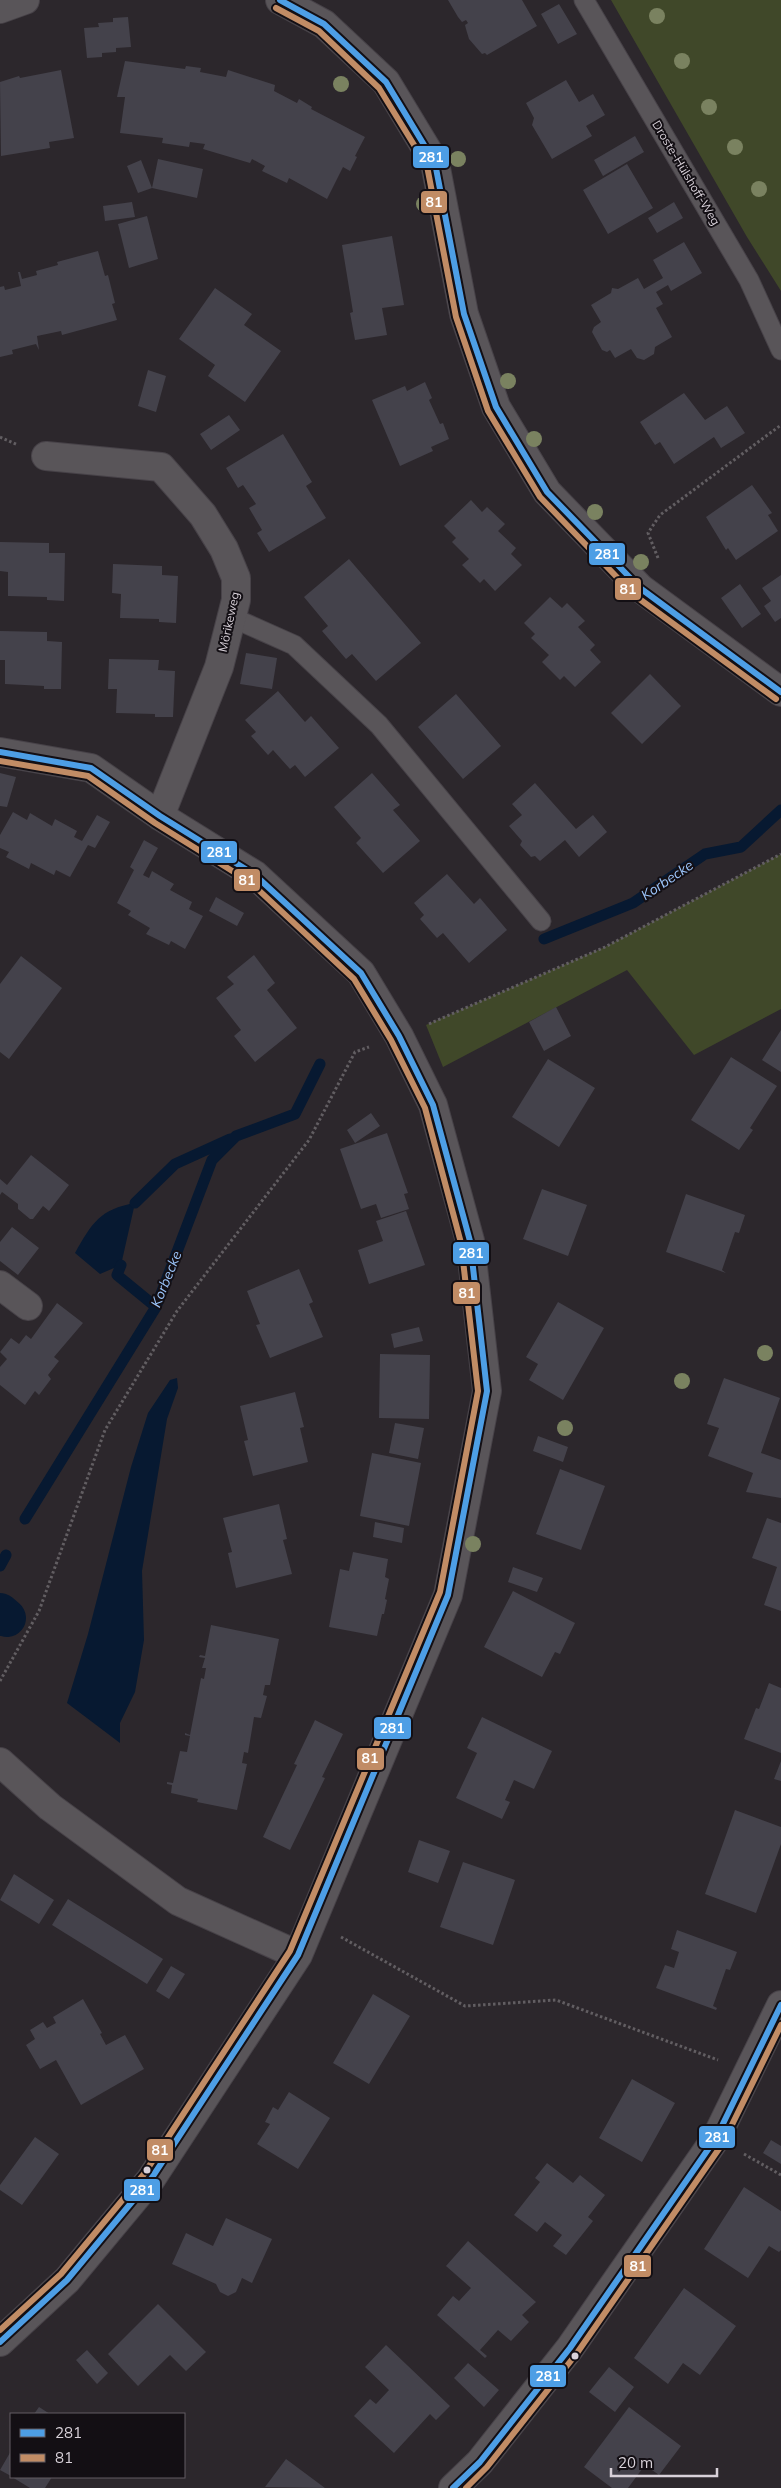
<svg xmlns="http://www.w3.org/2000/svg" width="781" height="2488" font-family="Mulish,sans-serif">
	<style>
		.green { fill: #404829 }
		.water { fill: #071931 }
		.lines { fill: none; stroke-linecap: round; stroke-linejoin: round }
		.stream { stroke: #071931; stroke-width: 11 }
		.canal { stroke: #071931; stroke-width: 38 }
		.building { fill: #44424b }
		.service-casing { stroke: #474248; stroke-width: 21 }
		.minor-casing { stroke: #474248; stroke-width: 30 }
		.path { stroke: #625e62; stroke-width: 3; stroke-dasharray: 2.5 2.5; stroke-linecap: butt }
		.service { stroke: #595559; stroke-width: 19 }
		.minor { stroke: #595559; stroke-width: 28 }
		.bus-1-casing { stroke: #130f14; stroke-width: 10 }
		.bus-2-casing { stroke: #130f14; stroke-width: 10 }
		.bus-1 { stroke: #4d9ee5; stroke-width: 6 }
		.bus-2 { stroke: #c18c65; stroke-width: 6 }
		.tree { fill: #7a8260 }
		.bus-dot { fill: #d8d1d9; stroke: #130f14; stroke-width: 2 }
		.labels { text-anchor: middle; stroke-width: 4; stroke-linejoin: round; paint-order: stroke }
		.street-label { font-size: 12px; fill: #d8d1d9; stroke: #130f14 }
		.water-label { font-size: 14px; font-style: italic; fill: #9cc6fc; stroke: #130f14 }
		.line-badge { stroke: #130f14; stroke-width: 2 }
		.badge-label { font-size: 14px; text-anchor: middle; font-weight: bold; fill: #fff }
	</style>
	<rect width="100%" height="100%" fill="#2c272c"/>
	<path class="green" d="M611,0H781V291L747,237Z
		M781,854V1009L694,1055L627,970L443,1067L426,1025L605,947Z"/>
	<path class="water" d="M135,1203L121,1265L100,1274L75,1253C92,1223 100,1209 135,1203Z
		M177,1378L178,1388L167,1419L142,1571L144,1640L135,1692L120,1723V1743L67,1703L88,1634L131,1467L148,1413L170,1380Z"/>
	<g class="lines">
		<path class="stream" d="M544,939L633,903L705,854L741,847L781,810
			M135,1203L175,1164L230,1139
			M121,1265L117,1275L156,1307
			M25,1519L156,1307L212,1160L236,1136L295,1114L320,1064
			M0,1566L6,1555"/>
		<path class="canal" d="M0,1612L7,1618"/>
	</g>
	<path class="building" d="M448,0H522L537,26L487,55L485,53L482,54L469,39L466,29L465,25L468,23L466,20L462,22L458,17Z
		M559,4L577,34L558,44L541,14Z
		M128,17L131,47L116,48V52L102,53V57L87,58L84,28L99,27L98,23L113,22V18Z
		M125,61L185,69L186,66L201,68L200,72L226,77L228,70L275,85L274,91L297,103L299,99L312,107L311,109L365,137L355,156L357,157L350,171L343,167L327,199L289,178L287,183L262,171L265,166L252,159L250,163L203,149L205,144L190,142L189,147L162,143L163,138L120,133L125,97H117Z
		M61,70L74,138L49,142L50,148L1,156L0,82L19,76L20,78Z
		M566,80L579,102L593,94L605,115L586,126L592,136L552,159L532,125L534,118L526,103Z
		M635,136L644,152L603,176L594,160Z
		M158,159L203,169L197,198L152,188Z
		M141,160L152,188L138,193L127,166Z
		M627,164L653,208L608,234L583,190Z
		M132,202L135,217L105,221L103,206Z
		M674,202L683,218L657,233L648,218Z
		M147,216L158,259L129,268L118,224Z
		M392,236L404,305L382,308L387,335L355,340L350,313L353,312L342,245Z
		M684,242L702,273L671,291L668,285L656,292L663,304L656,308L672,337L655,347L654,354L644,360L637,358L631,349L615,358L610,350L607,352L602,350L592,332L594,327L601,322L591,305L611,293L612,288L618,289L638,278L644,289L663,278L653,260Z
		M98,251L105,276L108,275L115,303L112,304L117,320L62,335L61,331L37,336L39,350L36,344L12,350L13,354L0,357V287L4,286L5,290L21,286L18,272H20L22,279L37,275L36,271L58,265L57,262Z
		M215,288L252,314L244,325L281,351L245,402L208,376L215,365L179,339Z
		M148,370L166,376L156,412L138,406Z
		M425,382L432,398L429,400L440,424L443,423L449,439L431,447L433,451L400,466L372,400L405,386L407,391Z
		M684,393L705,420L727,406L745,433L721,448L714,437L674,464L660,442L655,445L640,422Z
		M229,415L240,430L211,450L200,434Z
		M283,434L312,482L306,486L326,518L269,552L257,533L262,530L249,508L256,504L243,485L238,488L226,468Z
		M752,485L772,513L768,515L778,531L736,560L728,548L726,550L706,517Z
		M471,500L482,512L487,507L505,524L498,531L516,548L511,554L522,565L495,591L484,579L480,583L462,565L469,559L452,542L456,538L444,526Z
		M0,542L49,543V553H65L64,601L47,600V597L8,596V572L0,571Z
		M349,559L421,643L376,681L352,654L346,659L322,631L328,626L304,597Z
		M113,564L162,566V575L178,576L176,623L159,622V619L120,618L121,594L112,593Z
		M781,575V618L775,622L764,606L771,601L762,588Z
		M740,584L761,614L742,628L721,598Z
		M550,597L562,608L567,603L585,621L578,627L595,645L590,650L601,662L575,687L564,676L560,680L542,662L549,655L531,638L535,634L524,623Z
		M0,631L47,632V641L62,642L61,689H44V686L5,684V660H0Z
		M246,653L277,658L272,689L240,684Z
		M109,659L159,660L158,670L175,671L173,717H155V714L116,713L117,689H108Z
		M650,674L681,706L642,744L611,713Z
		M278,691L305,722L311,716L339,748L305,777L295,765L290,769L273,750L268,755L251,736L256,732L245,720Z
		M456,694L501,746L463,779L418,727Z
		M0,773L16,777L7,807L0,806Z
		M372,773L400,805L393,810L420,841L383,873L356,843L361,838L334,807Z
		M535,783L576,829L593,815L607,832L579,857L565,840L540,861L535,856L531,857L520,845L522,841L509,826L522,815L512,804Z
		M13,812L27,820L30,813L52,826L55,819L77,831L74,837L82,841L97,815L110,822L95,848L88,845L70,877L56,870L54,875L31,863L29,869L6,857L9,852L0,848V835Z
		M144,840L158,848L143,875L149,878L152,871L174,884L170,890L192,902L189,909L203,916L185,949L171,941L169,945L146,934L150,928L128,915L131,911L117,903L134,870L130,867Z
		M447,874L474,904L480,898L507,930L469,963L443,933L437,938L420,919L424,915L414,903Z
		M216,897L244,913L237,926L209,911Z
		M254,955L275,983L267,990L297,1028L255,1062L234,1036L241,1030L216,998L234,984L227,977Z
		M21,956L62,988L9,1059L0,1052V984Z
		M556,1007L571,1036L544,1051L529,1022Z
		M781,1030V1072L762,1060Z
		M731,1057L777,1086L750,1128L753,1130L739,1150L691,1120Z
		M548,1059L595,1088L559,1147L512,1117Z
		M371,1113L380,1126L355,1143L347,1130Z
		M387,1133L408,1193L404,1194L409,1209L381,1218L376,1204L361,1209L340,1149Z
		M31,1155L69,1185L49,1211L43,1206L33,1219H30L18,1209V1204L2,1192L0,1195V1179L7,1185Z
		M542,1189L587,1205L568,1256L523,1239Z
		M686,1194L745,1215L739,1233L735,1232L722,1270L726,1273L666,1252Z
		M406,1211L425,1265L369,1284L358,1250L383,1241L376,1221Z
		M12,1227L39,1248L18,1275L0,1261V1242Z
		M299,1269L313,1302L309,1304L323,1337L270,1358L256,1325L260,1324L247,1291Z
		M558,1302L604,1328L563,1400L529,1380L538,1364L526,1357Z
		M57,1303L83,1323L54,1357L59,1361L48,1375L51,1379L39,1395L35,1391L25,1405L0,1385V1367L7,1359L0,1352L11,1338L19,1344L26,1335L31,1339Z
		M419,1327L423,1341L394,1348L391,1334Z
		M380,1354L430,1355L429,1419L379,1418Z
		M724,1378L780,1398L761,1453L781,1460V1498L746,1492L753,1473L708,1456L719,1428L707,1424Z
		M295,1392L304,1427L300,1428L308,1462L253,1476L244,1441L248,1440L240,1406Z
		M395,1423L424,1428L418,1459L389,1453Z
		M538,1436L568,1447L563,1462L533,1451Z
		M372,1453L421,1463L409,1526L360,1516Z
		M560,1469L605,1486L581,1550L536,1534Z
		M279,1504L287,1539L283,1540L292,1574L236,1588L228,1553L232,1552L223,1518Z
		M767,1518L781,1523V1611L764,1605L777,1567L752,1558Z
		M375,1522L404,1528L402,1543L373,1537Z
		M353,1552L388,1559L385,1577L389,1579L385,1599L387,1600L384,1614H382L377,1636L329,1627L340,1569L349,1571Z
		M513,1567L543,1578L537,1592L508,1582Z
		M513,1591L575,1623L560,1654L555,1652L542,1677L484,1647Z
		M211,1625L279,1639L270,1685H265L263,1695L267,1696L261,1718L254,1717L248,1753L244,1752L242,1763L247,1764L237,1810L197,1802L198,1799L171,1793L172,1785L167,1784V1782L173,1783L180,1751L187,1752L190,1736L185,1735V1733L190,1735L201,1678L204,1679L206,1668H202L205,1658L199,1657L200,1655L205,1656Z
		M769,1683L781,1688V1753L744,1739L756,1708L759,1709Z
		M482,1717L552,1751L534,1789L514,1780L505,1800L510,1802L502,1819L456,1798L477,1753L467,1748Z
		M315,1720L343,1734L322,1777L325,1778L290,1850L263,1837L297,1765L294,1764Z
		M781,1761V1781L774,1779Z
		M735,1810L781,1827V1844L756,1913L705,1894Z
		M419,1840L450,1851L438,1883L408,1872Z
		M463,1862L515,1880L493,1945L440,1927Z
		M14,1874L54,1900L39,1924L0,1900Z
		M68,1899L163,1959L147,1984L52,1925Z
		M677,1930L737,1952L730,1970L726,1969L713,2006L717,2008L716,2010L656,1988L665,1965L674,1968L679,1952L671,1949Z
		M171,1966L185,1974L169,1999L156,1991Z
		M373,1994L410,2016L369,2084L333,2063Z
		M83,1999L102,2033L100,2034L106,2045L125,2035L144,2069L81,2105L56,2060L40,2069L26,2045L35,2039L30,2030L43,2022L47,2028L56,2023L53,2017Z
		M632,2079L675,2103L642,2162L599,2138Z
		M289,2092L330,2118L298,2169L257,2144L270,2124L265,2122L273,2107L278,2110Z
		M35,2137L59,2154L22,2205L0,2190V2185Z
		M771,2140L781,2146V2164L763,2153Z
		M547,2163L573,2183L580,2175L605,2195L588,2217L593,2221L566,2255L553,2246L562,2235L545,2222L537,2232L514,2215L540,2182L535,2178Z
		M744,2187L781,2211V2250L779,2252L769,2246L748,2278L704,2249Z
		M226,2218L272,2239L252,2283L242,2278L236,2292L228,2296L220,2292L216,2284L172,2264L186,2233L213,2246Z
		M468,2241L536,2302L522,2315L529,2322L511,2341L498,2330L480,2350L487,2356L485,2358L437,2315L453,2296L459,2301L471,2288L446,2266Z
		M684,2288L736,2326L700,2375L683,2363L668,2384L634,2358Z
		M158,2304L206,2352L186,2371L170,2355L138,2386L108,2354Z
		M386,2345L450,2406L436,2420L430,2414L394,2453L354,2416L370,2399L376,2404L389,2390L365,2367Z
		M87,2350L108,2373L97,2384L76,2360Z
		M468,2363L499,2390L484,2407L454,2378Z
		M609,2367L634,2387L615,2412L589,2392Z
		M39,2407L50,2414H34Z
		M629,2407L681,2446L659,2475L645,2465L628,2488H612L584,2467Z
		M11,2451V2476L0,2470Z
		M286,2459L325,2488L265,2487Z
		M12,2477H52L45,2488H30Z"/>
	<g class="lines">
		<defs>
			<path id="service" d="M584,0L749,280L781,350
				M231,617L294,645L379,725L541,921"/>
			<path id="minor" d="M280,0L324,24L386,82L435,163L464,314L496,407L547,492L640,588L781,692
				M0,9L25,0
				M46,456L161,467L203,515L224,549L236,578V600L219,667L160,816
				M0,752L91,768L160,816L255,875L361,973L399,1036L433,1105L470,1241L487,1391L448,1595L298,1955L151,2179L67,2280L0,2342
				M0,1285L28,1306
				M0,1762L50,1807L178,1901L298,1955
				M453,2488L480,2462L570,2348L716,2138L781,2005"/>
		</defs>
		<use href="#service" class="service-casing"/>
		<use href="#minor" class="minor-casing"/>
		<path class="path" d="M0,437L18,445
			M658,558L648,533L660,515L781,425
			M429,1024L605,947L781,854
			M0,1681L39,1611L105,1430L177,1311L309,1140L355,1052L369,1047
			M341,1937L465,2006L556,2000L718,2060
			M744,2154L781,2175"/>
		<use href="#service" class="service"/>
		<use href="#minor" class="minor"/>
		<defs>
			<path id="bus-1" d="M280,0L324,24L386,82L435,163L464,314L496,407L547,492L640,588L781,692
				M0,752L91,768L160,816L255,875L361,973L399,1036L433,1105L470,1241L487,1391L448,1595L298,1955L151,2179L67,2280L0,2342
				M453,2488L480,2462L570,2348L716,2138L781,2005"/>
			<path id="bus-2" d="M276,8L319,31L379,88L427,166L456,317L488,411L540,497L634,595L776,699
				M0,761L88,776L155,823L250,882L354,979L391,1040L425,1108L461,1243L478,1391L440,1592L290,1951L144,2174L61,2274L0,2330
				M466,2488L487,2467L577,2353L723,2143L781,2025"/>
		</defs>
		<use href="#bus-1" class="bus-1-casing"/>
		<use href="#bus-2" class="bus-2-casing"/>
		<use href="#bus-1" class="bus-1"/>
		<use href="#bus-2" class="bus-2"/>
	</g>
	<g class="tree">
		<circle cx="657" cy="16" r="8"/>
		<circle cx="682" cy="61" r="8"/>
		<circle cx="341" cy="84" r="8"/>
		<circle cx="709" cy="107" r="8"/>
		<circle cx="735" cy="147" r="8"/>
		<circle cx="458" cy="159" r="8"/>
		<circle cx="759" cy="189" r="8"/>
		<circle cx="424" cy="204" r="8"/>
		<circle cx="508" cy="381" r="8"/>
		<circle cx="534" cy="439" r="8"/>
		<circle cx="595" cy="512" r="8"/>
		<circle cx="641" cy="562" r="8"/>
		<circle cx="765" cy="1353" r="8"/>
		<circle cx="682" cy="1381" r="8"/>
		<circle cx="565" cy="1428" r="8"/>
		<circle cx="473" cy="1544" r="8"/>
	</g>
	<g class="bus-dot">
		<circle cx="147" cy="2170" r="4.5"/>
		<circle cx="575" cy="2356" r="4.5"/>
	</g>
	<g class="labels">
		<g class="street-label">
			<text transform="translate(686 173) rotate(59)" y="4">Droste-Hülshoff-Weg</text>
			<text transform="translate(229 622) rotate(-78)" y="4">Mörikeweg</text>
		</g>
		<g class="water-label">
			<text transform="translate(667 880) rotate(-34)" y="5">Korbecke</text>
			<text transform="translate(166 1279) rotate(-68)" y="5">Korbecke</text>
		</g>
	</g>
	<g class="line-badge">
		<rect x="412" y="145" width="38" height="24" rx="5" fill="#4d9ee5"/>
		<rect x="420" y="190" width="28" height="24" rx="5" fill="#c18c65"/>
		<rect x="588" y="542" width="38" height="24" rx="5" fill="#4d9ee5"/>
		<rect x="614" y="577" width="28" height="24" rx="5" fill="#c18c65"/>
		<rect x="200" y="840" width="38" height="24" rx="5" fill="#4d9ee5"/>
		<rect x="233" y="868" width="28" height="24" rx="5" fill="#c18c65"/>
		<rect x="452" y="1241" width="38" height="24" rx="5" fill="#4d9ee5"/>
		<rect x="452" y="1281" width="29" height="24" rx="5" fill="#c18c65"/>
		<rect x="373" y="1716" width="39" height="24" rx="5" fill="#4d9ee5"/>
		<rect x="356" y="1747" width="29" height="24" rx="5" fill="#c18c65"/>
		<rect x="698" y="2125" width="38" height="24" rx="5" fill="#4d9ee5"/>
		<rect x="146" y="2138" width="28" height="24" rx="5" fill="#c18c65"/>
		<rect x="123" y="2178" width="38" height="24" rx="5" fill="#4d9ee5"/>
		<rect x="623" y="2254" width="29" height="24" rx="5" fill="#c18c65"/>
		<rect x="529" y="2364" width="38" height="24" rx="5" fill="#4d9ee5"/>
	</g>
	<g class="badge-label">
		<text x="431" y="162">281</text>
		<text x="434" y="207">81</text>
		<text x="607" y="559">281</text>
		<text x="628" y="594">81</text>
		<text x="219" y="857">281</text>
		<text x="247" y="885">81</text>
		<text x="471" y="1258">281</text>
		<text x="467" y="1298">81</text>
		<text x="392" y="1733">281</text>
		<text x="370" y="1763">81</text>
		<text x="717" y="2142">281</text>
		<text x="160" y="2155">81</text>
		<text x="142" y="2195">281</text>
		<text x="638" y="2271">81</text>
		<text x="548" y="2381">281</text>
	</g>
	<rect x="10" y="2413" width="175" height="65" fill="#130f14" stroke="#625d63"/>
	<rect x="20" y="2429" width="25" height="8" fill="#4d9ee5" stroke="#625d63"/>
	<text x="55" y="2438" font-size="15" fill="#d8d1d9">281</text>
	<rect x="20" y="2454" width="25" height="8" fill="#c18c65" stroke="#625d63"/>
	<text x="55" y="2463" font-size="15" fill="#d8d1d9">81</text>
	<path d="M611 2468v8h106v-8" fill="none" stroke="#d8d1d9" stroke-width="2.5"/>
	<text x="618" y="2468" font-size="15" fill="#d8d1d9" stroke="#130f14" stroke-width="4" paint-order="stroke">20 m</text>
</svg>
